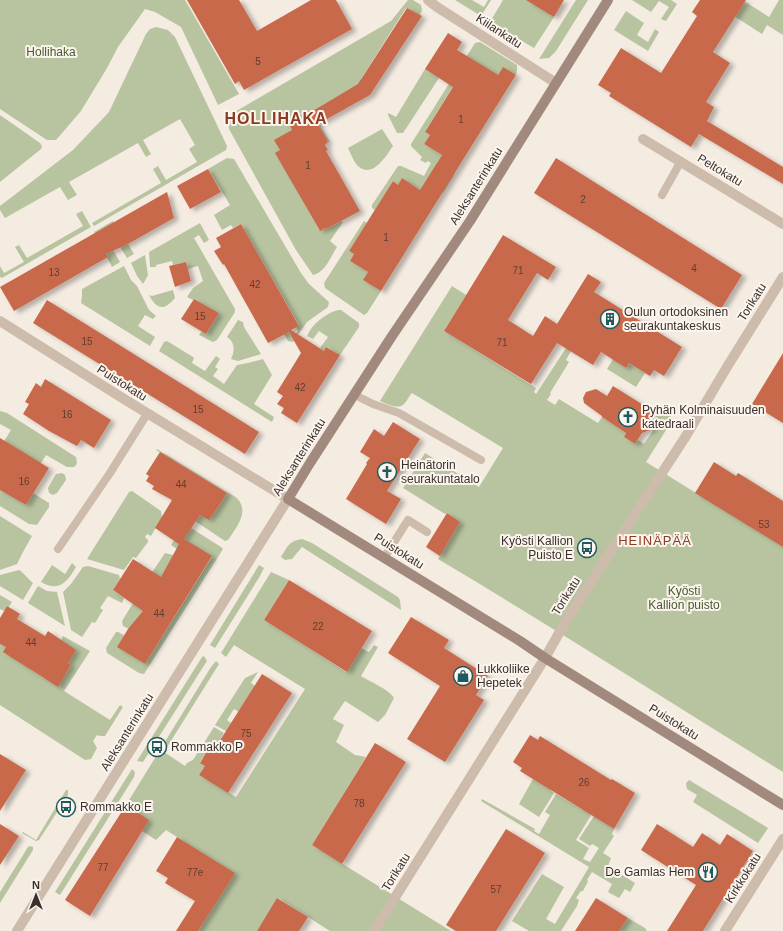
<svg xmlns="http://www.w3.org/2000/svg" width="783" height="931" font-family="Arial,sans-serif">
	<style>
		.green { fill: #b8c4a0 }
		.building { fill: #c8694b; filter: url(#shadow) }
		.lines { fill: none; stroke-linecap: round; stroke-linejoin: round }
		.service { stroke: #cdbbac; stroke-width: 8 }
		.minor { stroke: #cdbbac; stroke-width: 10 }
		.secondary { stroke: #a18a7d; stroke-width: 10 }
		.labels { text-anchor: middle; stroke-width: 4; stroke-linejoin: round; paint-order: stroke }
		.number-label { font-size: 10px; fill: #5e3e33 }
		.street-label { font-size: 12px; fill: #3b302b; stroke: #fbf5ee }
		.park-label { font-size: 12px; fill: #4a5a2e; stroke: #fbf5ee }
		.poi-label { font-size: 12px; fill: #3b302b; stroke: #fbf5ee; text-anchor: start }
		.neighbourhood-label { font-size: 13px; letter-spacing: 1px; fill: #8c3b22; stroke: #fbf5ee }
		.district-label { font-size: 16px; font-weight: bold; letter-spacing: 1px; fill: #8c3b22; stroke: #fbf5ee }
	</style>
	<defs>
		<filter id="shadow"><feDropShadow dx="4.5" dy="2.5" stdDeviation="2" flood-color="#0004"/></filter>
	</defs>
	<rect width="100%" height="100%" fill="#f4ebe1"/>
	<path class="green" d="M0,0H185L239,94L218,105L181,27L155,12L145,9L118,47L107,68L81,111L56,140H47L0,109Z
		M408,0H413L421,5L422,10L420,15L406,8L361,79V83L323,105L330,117L319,123L330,142H328L310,110L288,122L292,130L280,150L276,153L319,230L325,228L326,229L341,221L343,222L330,241L337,247C331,256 325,273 313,275L296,250L229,129L228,118L233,113L391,21Z
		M455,0H472L484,7L488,0H491L481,16Z
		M503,0H537L554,17L534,48L490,22Z
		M576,0H588L556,51L549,58L539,59Z
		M671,0L677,4L666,21L661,19L669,7L659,1L651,12L632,0Z
		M779,0H783V35L767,25L762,34L734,16L744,1L769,17Z
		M626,11L644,23L637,35L648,42L655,29L659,32L648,51L614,30Z
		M156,27L168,30L175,37L227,146L226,150L94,226L92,223L161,183L153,169L158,166L166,180L197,162L189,149L195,145L180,119L143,140L151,154L146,157L138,143L69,182L77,195L68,200L60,187L5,218L0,210V206L73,150L109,112L146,34L150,29Z
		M480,42L517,65V70L516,75L503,68L498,75L463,62L475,43Z
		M425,69L439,78L403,133H397L388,115V113L396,117Z
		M452,79L457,80L425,132L430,135L424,144L442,155L437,163L455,174L443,193L426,182L420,190L402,179L398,185L393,181L375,210L372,208V205L398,166H401L424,176L431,163L427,161L426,163L420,160L422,157L411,146V144Z
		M0,115L40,143L42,146L41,149L0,182Z
		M382,129L393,146C386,156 373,178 359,167C354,163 351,154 348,148Z
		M227,158L234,159L301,273L309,284L329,302L328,307L307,322L293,342L288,341L284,334L289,332L291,336L298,332L296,327L299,325L241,224L233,228L231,225L222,230L214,215L230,205L208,169Z
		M82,211L91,227L2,278L0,277V266L4,273L24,262L15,247L19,245L27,258L83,226L76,214Z
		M113,221L127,245L128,244L134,254L127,258L113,235L106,238L120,262L112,267L94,232Z
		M364,221L367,223L349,251L354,254L350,261L368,272L364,280L381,291L367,313L364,315L325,288L324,283Z
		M200,223L209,240L204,243L199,235L194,238L235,309V312L217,340L213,342L199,335L202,331L206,334L219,313L194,299L193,300L187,297L193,288L203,281L198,266L188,269L186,262L173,265L172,261L156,265V267H150L149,252Z
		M145,255L148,275L143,284L137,276L131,263Z
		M124,266L131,280L137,286L149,310L156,316L153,319L145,315L138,326L155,337L150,346L81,303L82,296V289Z
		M452,286L466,295L444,331L536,388L534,392L536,394L566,348L571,351L566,360L569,362L550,393L551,394L547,400L555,405L559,399L598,423L602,417L626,433L624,437L635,444L638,440L644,444L654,429V421L660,410L671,417L673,419L646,462L783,547V772C668,701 554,628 438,559L460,522L447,513L445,514L403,488L425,453L479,487L503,448L412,393C409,396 407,401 404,404C398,410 387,404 380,401Z
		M173,290L175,298C164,311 157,310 149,295L152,296Z
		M338,310H341L359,323V327L340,355L327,347L324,351L320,348L328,337L319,331L313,339L307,336C312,324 326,313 338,310Z
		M238,320L243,322L244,327L261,354L238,361L231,359C235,351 235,342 227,337Z
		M167,341L193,357L194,358L192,363L205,371L216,356L220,359L215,367L218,369L213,376L224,384L237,365L248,363L263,359L272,375L254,404L274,417L272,422L159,351L164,342Z
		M613,359L626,368L629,363L645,373L636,387L607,369Z
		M0,411L7,413L76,457L77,463L76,465L74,467H67L46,455L41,463L1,490L26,505L33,493L49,503V507L37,525L29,524L0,506V448L11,430L0,424Z
		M157,449L237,498C250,512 236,528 228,540L225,541L195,521L200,515H213L227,493L156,450Z
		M62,473L65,475L66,480L57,493L53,495L49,493L48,488L56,474Z
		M132,491L161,511L162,517L151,536L147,534L145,537L148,540V542L136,558L133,557L124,570L87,559L129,492Z
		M0,516L32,536L23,552L17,564L0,570Z
		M181,528H191L221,547L223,549L144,674L139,673L107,653L106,648L116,632H118L124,635L123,637L126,638L122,650L145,664L212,557L180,551L171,545Z
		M302,539L312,543L398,597L400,600L401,610L302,547L292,559L285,560L281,557C288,546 289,541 302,539Z
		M165,553L173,555L156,590L147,580Z
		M72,563L76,567C67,583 59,592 41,582L52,565L65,574Z
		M259,565L264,568L260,576L215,648L210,645Z
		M88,566L119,575L120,579L113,590L124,598L122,603L108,596L100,608L103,610L95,623L92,622L82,637L71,630L63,592L71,584L83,567Z
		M19,570C24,573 28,579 33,583L23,600L0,586V575Z
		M271,572L289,580L264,620L346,672L361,648L369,652L374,645L378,647L361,676C369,681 390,690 394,698L385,715L378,722L345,701C341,707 337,712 333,719L344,725L336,742L355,755L366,757L312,845L451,931H330L278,898L257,931H198L234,873L166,830L156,840L142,831L148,820L126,805L211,667L216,661L219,664L164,752L185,766L187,763L193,760L214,727L224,733L212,753L207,751L200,762L205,766L199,775L236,797L305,689L234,645L226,657L221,653Z
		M38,586L47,591L57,592L65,626L28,603Z
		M140,592L152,597L131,630L123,626L122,621Z
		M0,595L12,602L9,607L7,606L4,611L0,609Z
		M63,636L90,651L64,691L110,720L120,705L123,707L105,736H100L97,735L93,741L97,748L91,759L85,760L0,705V644L6,647L31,670L45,679L62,671L66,673L71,666L68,663L59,646Z
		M204,656L207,661L205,664L143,762L137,761L202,657Z
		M258,672L251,683L255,686L239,712L234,709L227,720L231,723L226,731L215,725L245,678Z
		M132,769L135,772L134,777L60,895L55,892Z
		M533,779L552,787L550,790L554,793L539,817L519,804Z
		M689,780L768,828L758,843L693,802L697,795L687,789L686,783Z
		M66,790H68V795L39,840L36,841L22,833L23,832L36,840Z
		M556,794L583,810L585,807L593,812L576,840L589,848L583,859L590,862L599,848L592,844L590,846L579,839L596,813L598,819L614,829L612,834L614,836L603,853L611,858L608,866L635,883L630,892L625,889L619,898L608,892L612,884L592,872L587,880L588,881L583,891H581L576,898L579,900L577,906L561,931H529L512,921L542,874L564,887L546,919L555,924L589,867L481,801L482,799L535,829L534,831L539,834L550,815L545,812Z
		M30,846L33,847V850L0,903V892L28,847Z
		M628,918L645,928L647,931H619Z"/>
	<path class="building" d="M187,0H239L257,31L311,0H336L352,29L244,90L239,81L235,84Z
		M526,0H564L554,17Z
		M700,0H746L713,52L730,63L706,102L714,107L707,121L783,167V184L699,134L691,147L609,96L611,93L598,85L621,48L661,73L697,16L692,12Z
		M407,8L422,16L370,95L318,124L328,142L325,145L328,150L326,151L360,211L326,229L325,228L320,231L275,153L280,150L274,140L292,130L288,122L310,110L311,112L358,84Z
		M448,33L462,42L457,50L498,75L503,67L516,75L381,291L363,280L368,272L350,261L354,254L349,251L393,181L398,185L402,178L420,190L442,155L424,144L430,135L425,132L453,87L425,69Z
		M556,158L742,275L721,309L534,193Z
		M208,169L221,192L190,209L177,186Z
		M167,192L174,218L128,244L106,254L108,257L14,311L0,287Z
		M241,224L299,326L291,330L324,351L326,347L340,355L297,423L281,413L284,408L277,404L283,396L277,392L301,353L289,332L268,343L224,264L223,265L214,251L221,247L216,238Z
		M503,235L556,267L548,280L537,273L508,320L533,336L545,316L557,324L588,274L601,282L594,292L682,347L664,376L654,370L650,376L629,363L626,368L601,352L593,365L557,343L531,384L444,331Z
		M186,262L191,281L175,287L169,266Z
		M194,299L219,313L206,334L181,319Z
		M47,300L259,432L245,454L33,323Z
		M783,353V423L752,404Z
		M45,379L111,420L94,448L81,440L77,446L49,431L23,414L29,404L25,402L36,383L41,387Z
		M613,386L648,408L646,411L654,416L650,421L653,429L642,433L635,444L624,437L626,433L602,417V416L584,403L583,398L586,392L596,389L607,396Z
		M393,422L420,439L387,491L401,499L386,524L346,499L367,464L366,463L370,458L360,452L374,429L384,436Z
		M0,438L49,468L26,505L0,490Z
		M160,452L227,493L213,515H212L209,520L200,515L184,539L212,556L145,664L117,647L128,629L143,611L113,590L133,559L161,577L179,544L155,528L172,500L152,489L154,486L146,481L149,476L146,474Z
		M714,462L736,476L738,473L783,501V547L695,493Z
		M447,513L460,522L440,556L426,547Z
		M289,580L372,631L347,672L264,620Z
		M7,606L20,614L17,619L45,636L48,631L76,650L68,663L71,665L58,687L3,652L6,647L0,644V618Z
		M411,617L449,640L444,648L488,676L476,695L484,700L445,762L407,739L440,686L388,653Z
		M262,674L292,693L228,793L199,775L205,766L200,763L207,751L212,753Z
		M530,735L538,740L540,736L611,780L612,779L635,793L614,829L520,771L522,768L513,762Z
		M375,743L406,762L342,864L312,845Z
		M0,754L26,770L0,811Z
		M126,805L149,820L90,916L65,900Z
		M0,824L19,836L0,865Z
		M657,824L693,847L702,833L720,845L727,834L753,851L703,931H667L696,885L641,850Z
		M506,829L545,853L496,931H456L446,925Z
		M177,837L235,873L198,931H176L195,901L165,883L168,878L156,871Z
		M277,898L308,917L299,931H257Z
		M596,898L628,918L619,931H575Z"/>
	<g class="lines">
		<path class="service" d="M662,195L681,161
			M355,395L373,404L399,413L481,460
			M58,549L110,473L147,414
			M384,558L408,520L427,532"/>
		<path class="minor" d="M428,0L437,7L556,83
			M643,139L783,224
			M0,321L124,399L288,499L17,931
			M374,931L545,658L567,619L686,436L727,367L783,277
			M725,931L783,839"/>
		<path class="secondary" d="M608,0L470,221L392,336L310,463L288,499L520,641L545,658L783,805"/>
	</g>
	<defs>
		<symbol id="building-ring" viewBox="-11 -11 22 22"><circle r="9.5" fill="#fbf5ee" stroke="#1f5a5e" stroke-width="1.5"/><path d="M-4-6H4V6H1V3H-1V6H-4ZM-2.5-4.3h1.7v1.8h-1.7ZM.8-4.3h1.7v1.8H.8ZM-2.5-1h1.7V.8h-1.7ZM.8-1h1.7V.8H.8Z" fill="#1f5a5e"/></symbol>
		<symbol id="church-ring" viewBox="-11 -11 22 22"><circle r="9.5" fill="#fbf5ee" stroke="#1f5a5e" stroke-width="1.5"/><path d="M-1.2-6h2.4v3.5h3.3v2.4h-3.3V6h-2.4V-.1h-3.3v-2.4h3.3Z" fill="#1f5a5e"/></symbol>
		<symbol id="bus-ring" viewBox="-11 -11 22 22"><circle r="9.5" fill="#fbf5ee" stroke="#1f5a5e" stroke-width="1.5"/><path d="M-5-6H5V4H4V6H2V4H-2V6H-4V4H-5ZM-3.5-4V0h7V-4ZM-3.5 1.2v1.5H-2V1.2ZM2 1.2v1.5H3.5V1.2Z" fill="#1f5a5e"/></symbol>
		<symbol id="shop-ring" viewBox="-11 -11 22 22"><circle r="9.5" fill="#fbf5ee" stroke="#1f5a5e" stroke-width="1.5"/><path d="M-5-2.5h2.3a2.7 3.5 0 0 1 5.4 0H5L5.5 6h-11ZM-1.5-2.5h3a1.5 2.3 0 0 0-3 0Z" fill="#1f5a5e"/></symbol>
		<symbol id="restaurant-ring" viewBox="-11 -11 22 22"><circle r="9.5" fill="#fbf5ee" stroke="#1f5a5e" stroke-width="1.5"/><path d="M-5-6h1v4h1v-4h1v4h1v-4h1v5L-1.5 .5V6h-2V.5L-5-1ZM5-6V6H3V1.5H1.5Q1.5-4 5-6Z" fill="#1f5a5e"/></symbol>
	</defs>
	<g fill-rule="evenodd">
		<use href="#building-ring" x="599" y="308" width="22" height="22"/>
		<use href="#church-ring" x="617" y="406" width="22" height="22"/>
		<use href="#church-ring" x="376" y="461" width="22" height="22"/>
		<use href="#bus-ring" x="576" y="537" width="22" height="22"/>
		<use href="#shop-ring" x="452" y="665" width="22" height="22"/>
		<use href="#bus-ring" x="146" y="736" width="22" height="22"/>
		<use href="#bus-ring" x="55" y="796" width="22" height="22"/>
		<use href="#restaurant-ring" x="697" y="861" width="22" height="22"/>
	</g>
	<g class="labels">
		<g class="number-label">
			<text x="258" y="65">5</text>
			<text x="461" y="123">1</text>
			<text x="308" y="169">1</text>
			<text x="583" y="203">2</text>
			<text x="386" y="241">1</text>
			<text x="694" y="272">4</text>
			<text x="518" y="274">71</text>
			<text x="54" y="276">13</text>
			<text x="255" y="288">42</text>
			<text x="200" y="320">15</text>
			<text x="87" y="345">15</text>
			<text x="502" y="346">71</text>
			<text x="300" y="391">42</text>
			<text x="198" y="413">15</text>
			<text x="67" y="418">16</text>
			<text x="24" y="485">16</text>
			<text x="181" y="488">44</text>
			<text x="764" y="528">53</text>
			<text x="159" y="617">44</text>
			<text x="318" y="630">22</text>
			<text x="31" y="646">44</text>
			<text x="246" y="737">75</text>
			<text x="584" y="786">26</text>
			<text x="359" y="807">78</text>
			<text x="103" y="871">77</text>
			<text x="195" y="876">77e</text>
			<text x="496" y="893">57</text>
		</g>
		<g class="street-label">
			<text transform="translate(499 31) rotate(33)" y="4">Kiilankatu</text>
			<text transform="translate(720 170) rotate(31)" y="4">Peltokatu</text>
			<text transform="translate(476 186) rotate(-58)" y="4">Aleksanterinkatu</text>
			<text transform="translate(752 302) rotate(-58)" y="4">Torikatu</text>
			<text transform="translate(122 383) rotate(32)" y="4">Puistokatu</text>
			<text transform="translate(299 457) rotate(-58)" y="4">Aleksanterinkatu</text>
			<text transform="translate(399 551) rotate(32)" y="4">Puistokatu</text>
			<text transform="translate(566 596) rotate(-58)" y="4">Torikatu</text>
			<text transform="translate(674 722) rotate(32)" y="4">Puistokatu</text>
			<text transform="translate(127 732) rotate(-58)" y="4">Aleksanterinkatu</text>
			<text transform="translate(396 872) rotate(-58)" y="4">Torikatu</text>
			<text transform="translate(743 878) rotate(-58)" y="4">Kirkkokatu</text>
		</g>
		<g class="park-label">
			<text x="51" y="56">Hollihaka</text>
			<text x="684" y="595">Kyösti<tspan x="684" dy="14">Kallion puisto</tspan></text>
		</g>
		<g class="poi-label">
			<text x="624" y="316">Oulun ortodoksinen<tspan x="624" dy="14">seurakuntakeskus</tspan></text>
			<text x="642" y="414">Pyhän Kolminaisuuden<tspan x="642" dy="14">katedraali</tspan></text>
			<text x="401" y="469">Heinätorin<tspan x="401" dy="14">seurakuntatalo</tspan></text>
			<text x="573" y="545" text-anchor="end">Kyösti Kallion<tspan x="573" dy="14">Puisto E</tspan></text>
			<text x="477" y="673">Lukkoliike<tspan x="477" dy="14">Hepetek</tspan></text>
			<text x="171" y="751">Rommakko P</text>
			<text x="80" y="811">Rommakko E</text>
			<text x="694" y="876" text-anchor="end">De Gamlas Hem</text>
		</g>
		<g class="neighbourhood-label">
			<text x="655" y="545">HEINÄPÄÄ</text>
		</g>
		<g class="district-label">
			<text x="276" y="124">HOLLIHAKA</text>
		</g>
	</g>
	<g transform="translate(36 895)" stroke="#fbf5ee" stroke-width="3" paint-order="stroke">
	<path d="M0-3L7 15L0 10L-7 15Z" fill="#3b302b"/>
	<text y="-6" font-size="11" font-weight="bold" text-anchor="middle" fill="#3b302b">N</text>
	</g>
</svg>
